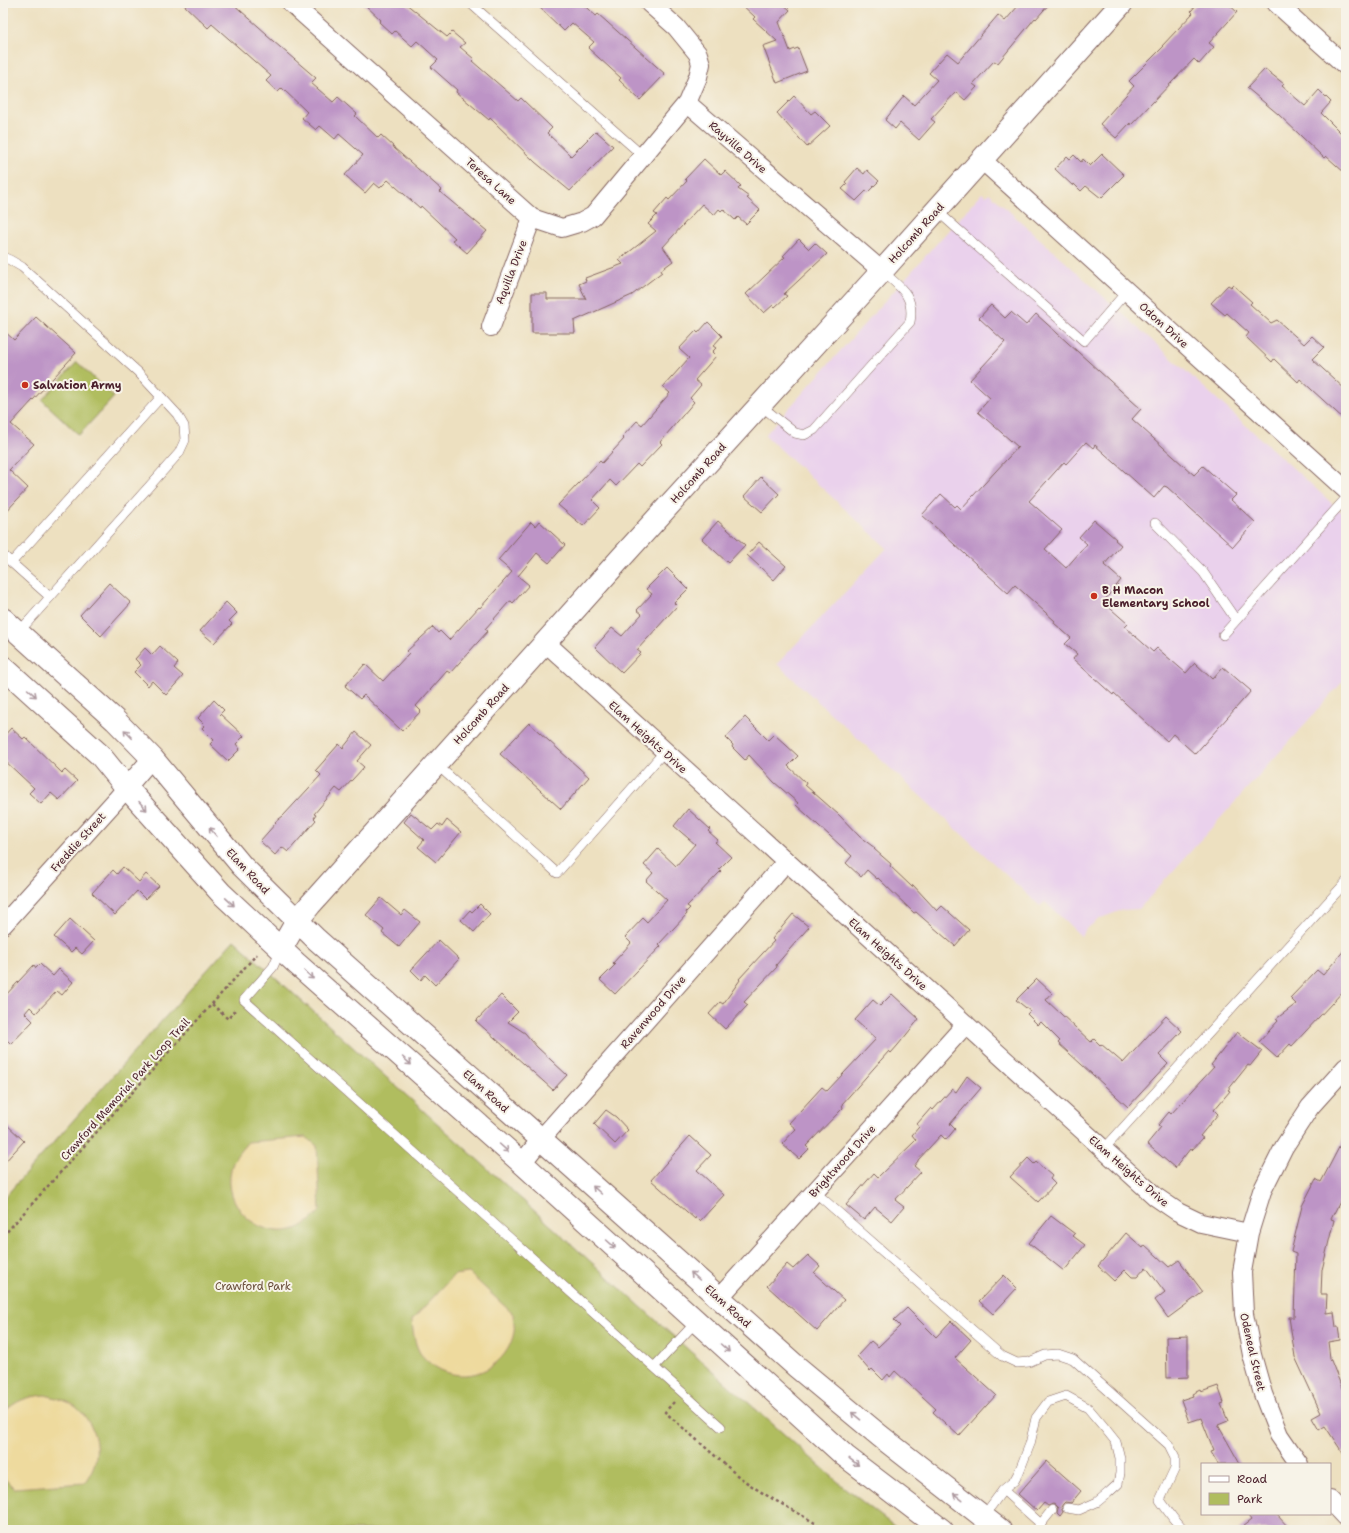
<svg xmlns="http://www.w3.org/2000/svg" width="1349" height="1533" font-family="'Shantell Sans',sans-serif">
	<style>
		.built { fill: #ead1ec }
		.green { fill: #b0bd5f; stroke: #7d6e45 }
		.sand { fill: #eeda9e; stroke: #9c7c64 }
		.building { fill: #bd94c6 }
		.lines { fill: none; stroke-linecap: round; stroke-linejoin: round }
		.lane-casing { stroke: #83635f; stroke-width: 10 }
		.street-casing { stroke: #83635f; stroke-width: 20 }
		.secondary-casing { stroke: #83635f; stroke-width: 24 }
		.path { stroke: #83635f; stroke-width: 2.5; stroke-dasharray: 3 3; stroke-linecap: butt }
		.lane { stroke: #fff; stroke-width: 9 }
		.street { stroke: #fff; stroke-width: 18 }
		.secondary { stroke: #fff; stroke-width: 22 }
		.oneway { stroke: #ae9aa0 }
		.poi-dot { fill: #c8321e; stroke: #f7f3e8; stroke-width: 1.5 }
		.labels { text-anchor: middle; stroke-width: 4; stroke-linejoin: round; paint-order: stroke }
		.street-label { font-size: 11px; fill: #4a1f2b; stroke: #f7f3e8 }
		.poi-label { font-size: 11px; font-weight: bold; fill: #4a1f2b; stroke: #f7f3e8; text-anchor: start }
		.park-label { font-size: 11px; fill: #694e3b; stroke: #f7f3e8 }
	</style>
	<rect width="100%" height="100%" fill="#f7f3e8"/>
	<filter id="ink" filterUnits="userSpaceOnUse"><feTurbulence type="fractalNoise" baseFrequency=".025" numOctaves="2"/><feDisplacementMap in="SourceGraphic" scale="8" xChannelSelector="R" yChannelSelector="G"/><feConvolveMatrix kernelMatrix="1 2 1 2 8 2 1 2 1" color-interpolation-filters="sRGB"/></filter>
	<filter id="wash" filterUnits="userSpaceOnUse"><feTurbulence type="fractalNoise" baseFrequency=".012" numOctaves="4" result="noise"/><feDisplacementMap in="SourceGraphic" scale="16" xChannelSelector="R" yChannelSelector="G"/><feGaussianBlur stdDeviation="0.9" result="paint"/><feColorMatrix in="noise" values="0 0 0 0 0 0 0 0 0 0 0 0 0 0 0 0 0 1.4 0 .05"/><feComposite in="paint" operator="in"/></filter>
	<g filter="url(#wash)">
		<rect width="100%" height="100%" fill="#ede0c0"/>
		<path class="built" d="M982,193L986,196L989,193L1346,516V678L1139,909L1122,910L1101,918L1086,929L1081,936L1045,902L1040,906L777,664L887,548L765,435Z"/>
		<path class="green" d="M77,362L114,397L79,435L42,400Z
			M234,940L691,1352L845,1488L899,1530H3V1199Z"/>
		<path class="sand" d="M306,1137L317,1146L320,1211C312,1219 304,1227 292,1230C257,1238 223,1205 231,1170C233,1158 241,1150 248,1142Z
			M469,1273L513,1314C513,1319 515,1326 514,1332C508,1365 472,1385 441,1370C433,1366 425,1360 420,1353C414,1342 413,1332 412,1320L454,1275Z
			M45,1395C56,1398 67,1400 76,1407C94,1422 102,1449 92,1470C90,1474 87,1479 84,1483L14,1488L4,1478L3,1413C17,1400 26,1397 45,1395Z"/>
		<g id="blocks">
			<path class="building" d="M182,3H232L267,34L266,35L316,78L311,83L333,102L338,97L357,114L355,116L378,138L381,135L394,147V148L442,190L440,192L487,231L467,253L452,240L455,238L421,206L420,208L388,180L380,188L374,183L365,193L345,175L363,155L339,134L335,139L320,126L316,130L302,118L307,112L282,88L278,92L266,81L271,76L212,24L208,28Z
				M363,3H405L447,37L452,32L465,43L460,47L474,59L472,61L518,101L521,98L552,128L547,133L571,156L596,131L613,146L570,191L535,162L490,118L489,120L456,92L457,90L431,67L438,60L417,41L412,46L395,31L392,34L379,22L381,20Z
				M535,3H581L596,16L598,14L665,74L640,100L619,80L621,78L588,48L594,42L572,23L564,31Z
				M740,3H782L790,10L779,22L790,51L798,48L807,71L777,83L763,46L777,41L753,19L755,17Z
				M1016,3H1050L1036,19L1035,18L998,63L994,61L973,84L977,87L965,100L956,92L931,119L935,122L919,140L900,123L895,129L885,120L904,96L914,105L937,80L929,73L947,53L958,62L998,15L1005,21L1019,5Z
				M1198,3H1227L1237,12L1209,43L1214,47L1199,64L1194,59L1131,125L1130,123L1116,138L1100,124L1134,86L1129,81L1163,47L1162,46L1193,13L1191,11Z
				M1265,69L1284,84L1282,86L1305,106L1319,90L1331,102L1321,113L1346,138V174L1326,156L1324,158L1278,114L1247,88Z
				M794,96L811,114L815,111L830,126L807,147L777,113Z
				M1102,154L1124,175L1101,198L1086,186L1081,191L1074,184L1073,186L1055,169L1067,156L1070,159L1074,155L1081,162L1083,159L1090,166Z
				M704,159L721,175L725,171L741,186L738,189L749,197L747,198L760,210L746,224L738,217L735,220L723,209L721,211L719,209L714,215L702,204L663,247L673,261L661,270L662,272L632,295L574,321L575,333H532V293H547V299H586L579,284L586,281L585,278L623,264L619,260L656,231L648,224L657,215L654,213L667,198L669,200L687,181L685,179Z
				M857,168L864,174L867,170L879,181L868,192L866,191L856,201L842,189L847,184L845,182Z
				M799,239L809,249L815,243L827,254L784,294L787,296L775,307L773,305L764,313L746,294L785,257L783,256Z
				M1228,285L1231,287L1233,285L1252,302L1250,304L1271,323L1277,320L1304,344L1312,336L1324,347L1312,359L1346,390V421L1300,379L1298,382L1274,359L1272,362L1246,337L1249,333L1227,313L1225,315L1211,303Z
				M991,305L1005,318L1011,312L1026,325L1036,314L1141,409L1132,419L1194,475L1203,466L1236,495L1231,500L1255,522L1233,547L1167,487L1164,486L1154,498L1095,445L1093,448L1086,442L1066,464L1064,462L1029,501L1062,530L1045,549L1066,568L1087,544L1079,537L1094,520L1116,539L1115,540L1121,545L1104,565L1121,580L1103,602L1128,624L1125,627L1153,652L1157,648L1186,673L1195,663L1212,679L1223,667L1251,691L1195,754L1173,734L1167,741L1114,693L1113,695L1073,659L1077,654L1065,644L1071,638L1054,623L1055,621L1015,585L1008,593L922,515L941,494L955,507L957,505L961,509L1018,447L978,412L990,398L970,380L1005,342L979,318Z
				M36,317L76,353L11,424L34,444L9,470L28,488L3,515V330L14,340Z
				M708,322L722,336L713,346L716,348L712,352L716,356L695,380L701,385L690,398L694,402L660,442L662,444L640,467L637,464L616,486L610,480L592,500L600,508L583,526L558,505L600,461L602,463L624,439L622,437L637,421L642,425L670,393L663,387L689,358L679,349L696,331L698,333Z
				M761,477L779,494L762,512L744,496Z
				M539,521L565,545L549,563L537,553L518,576L529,585L513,603L511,601L509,602L485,629L488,631L450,673L447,671L416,706L421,711L402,731L364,695L360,699L345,686L365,664L383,681L409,653L407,651L433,627L438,633L440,631L449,640L479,607L480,608L512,572L498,560L531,522L535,526Z
				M718,521L745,545L728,563L702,539Z
				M759,542L786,566L774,580L747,555Z
				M667,568L688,589L674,603L677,606L637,650L641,653L622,673L595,647L612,628L622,636L642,614L637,610L652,594L646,589Z
				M109,583L131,603L101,636L80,615Z
				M226,602L237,613L229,621L232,624L214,643L200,631Z
				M160,646L178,663L174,668L183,676L166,695L152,681L148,686L134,672L141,665L135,659L145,648L152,655Z
				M214,700L224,710L220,714L244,736L236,744L240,749L228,761L210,744L214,740L202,728L205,725L198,718Z
				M745,717L768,740L774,734L798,756L788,766L806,783L805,785L839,815L860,837L875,848L874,849L891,864L890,866L912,887L913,885L937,911L942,906L969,930L955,946L916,912L914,913L878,878L877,879L867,870L861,877L846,863L852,856L796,805L798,803L774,782L749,755L745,760L732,747L733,745L726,738Z
				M529,723L589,777L561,809L500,754Z
				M11,728L23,739L25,737L62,773L65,770L77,781L59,800L51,793L41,804L29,793L34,788L3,759V737Z
				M356,732L371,745L357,761L364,767L341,792L336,788L314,814L316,815L314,818L316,820L288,852L282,847L275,855L260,841L276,823L275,822L283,816L321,775L316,770L339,744L343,748Z
				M688,809L710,829L708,831L718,840L715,842L731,857L719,869L721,871L687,906L690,908L686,912L687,914L659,944L661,946L615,994L600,980L615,965L613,963L631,943L625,937L643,918L647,922L667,900L646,881L653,873L644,865L658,849L676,866L695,844L674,826Z
				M411,813L432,830L438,824L442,827L447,820L461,832L436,862L418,847L424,840L404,822Z
				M123,867L139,882L146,874L159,886L145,899L137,891L115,915L92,893L113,870L117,874Z
				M381,898L401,915L405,910L420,922L399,947L382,933L384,930L366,915Z
				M480,904L490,914L474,932L461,920L470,910L472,912Z
				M793,914L809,927L776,965L777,967L744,1002L748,1005L725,1029L709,1014L720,1002L723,1004L740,980L739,979L774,941L772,939Z
				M70,919L94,941L82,954L75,948L71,952L54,937Z
				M439,940L459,959L435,985L425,975L421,980L411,970Z
				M1346,948V988L1292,1046L1290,1044L1277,1058L1259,1042L1278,1021L1276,1019L1296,1004L1290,998L1317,970L1323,975Z
				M40,964L53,976L59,969L73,982L62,995L57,991L36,1013L30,1007L25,1013L33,1021L11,1044L3,1036V998L34,965L36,968Z
				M1037,979L1052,993L1046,1000L1091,1042L1094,1039L1100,1045L1101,1044L1123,1063L1166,1016L1182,1031L1159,1055L1168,1064L1128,1107L1058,1043L1060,1041L1041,1022L1038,1025L1027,1014L1030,1011L1016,1000Z
				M892,994L919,1019L898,1045L891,1053L889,1051L842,1104L843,1108L806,1146L809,1149L799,1159L782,1144L796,1129L789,1123L822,1087L827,1091L876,1039L855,1020L873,1000L880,1006Z
				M501,995L518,1012L508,1022L525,1033L537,1047L567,1075L553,1090L476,1021Z
				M1237,1032L1262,1051L1250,1066L1248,1065L1228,1090L1230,1091L1214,1110L1218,1114L1200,1136L1203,1138L1192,1150L1190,1149L1175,1168L1147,1144L1161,1127L1158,1125L1169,1112L1171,1114L1214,1067L1211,1065Z
				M967,1076L981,1088L950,1124L955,1129L946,1140L941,1135L918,1160V1161L914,1166L921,1172L895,1200L904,1207L892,1221L875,1207L864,1220L846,1205L874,1173L878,1177L916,1140L912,1135L919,1127L917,1124L931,1108L933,1110L952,1089L956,1092Z
				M606,1110L616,1117L628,1130L615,1144L594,1124Z
				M3,1121L24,1141L3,1164Z
				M1346,1134V1190L1331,1219L1334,1220L1322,1270L1321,1294H1327L1326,1313L1334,1312L1336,1327H1338L1340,1340L1328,1342L1330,1358L1346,1398V1458L1325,1426L1319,1430L1312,1418L1321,1413L1295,1357L1289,1317H1294L1296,1254L1291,1252L1302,1206L1316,1179L1321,1182Z
				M690,1136L711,1155L697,1170L724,1195L700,1221L696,1217L695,1219L651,1180Z
				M1028,1158L1034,1164L1036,1162L1052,1176L1050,1179L1055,1184L1038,1202L1010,1177Z
				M1051,1216L1075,1234L1073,1236L1085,1245L1064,1271L1029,1243Z
				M1126,1233L1143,1248L1145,1245L1169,1267L1179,1260L1203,1292L1168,1318L1155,1300L1165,1292L1146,1267L1137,1277H1132L1125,1270L1114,1281L1098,1266Z
				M808,1255L820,1266L814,1273L844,1300L817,1331L767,1286L787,1264L793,1269Z
				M1004,1275L1017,1288L993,1314L979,1301Z
				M907,1308L936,1337L951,1321L971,1340L955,1358L996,1395L959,1436L933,1412L936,1409L895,1371L890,1377L888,1374L883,1380L872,1369L870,1371L857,1356L871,1341L878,1347L900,1326L894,1320Z
				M1188,1336V1377L1167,1378L1166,1337Z
				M1218,1386L1224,1403L1221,1404L1228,1421L1218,1425L1240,1464H1218L1211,1452L1214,1451L1201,1418L1189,1422L1181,1400L1193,1396L1192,1394L1200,1390L1201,1392Z
				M1047,1461L1081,1491L1071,1503L1065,1502L1063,1504L1061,1507L1063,1512L1060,1516L1057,1513L1058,1508L1055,1505L1053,1504L1048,1506L1044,1503L1037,1511L1018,1494Z
				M1247,1514H1276L1291,1530H1238L1251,1520Z"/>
		</g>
	</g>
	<g filter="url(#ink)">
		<use href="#blocks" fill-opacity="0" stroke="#83635f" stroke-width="1"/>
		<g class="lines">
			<defs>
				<path id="lane" d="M470,3L643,156
					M936,210L1084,341L1127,291
					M3,257L10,260L22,267L138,372L177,414L184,426L185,440L179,453L18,633
					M760,405L795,433L804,435L814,430L910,322C915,295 900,287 882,271
					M1155,523L1203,572L1236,620
					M3,555L50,597
					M12,562L161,397
					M1223,635L1346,498
					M436,764L557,873L664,752
					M281,949L273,967L244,1000L721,1427
					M1103,1150L1346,882
					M815,1192L1002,1356L1017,1363L1029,1362L1045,1355L1058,1354L1073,1359L1169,1445L1175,1457V1468L1160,1500L1173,1518L1183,1530
					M654,1367L696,1322
					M1003,1490L1041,1524
					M983,1517L1003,1490L1014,1481L1019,1472L1030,1444L1036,1418L1048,1402L1066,1396L1088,1408L1104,1427L1116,1442L1120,1458V1473L1118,1484L1108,1493L1097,1502L1079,1510L1067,1508
					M1036,1530L1052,1510"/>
				<path id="street" d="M291,3L532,218L562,228L582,222L593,216L687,103L698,77L701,64L698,54L676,27L649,3
					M1276,3L1346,66
					M687,103L882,271
					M982,160L1346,490
					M491,327L532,218
					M546,643L1156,1197L1178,1212L1201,1223L1249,1233
					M3,925L116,800L152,758
					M522,1163L541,1139L786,862
					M719,1298L966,1024
					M1299,1464L1279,1435L1263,1394L1252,1355L1244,1314L1242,1272L1249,1233L1262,1191L1284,1147L1310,1107L1346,1067
					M1330,1500L1346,1517"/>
				<path id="secondary" d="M3,619L115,720L152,758L242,866L316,939L797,1367L880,1436L1000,1530
					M3,667L100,755L126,787L221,893L297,964L522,1163L845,1456L942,1530
					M281,949L297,921L310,905L621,558L882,271L1122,3"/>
			</defs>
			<use href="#lane" class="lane-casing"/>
			<use href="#street" class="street-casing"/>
			<use href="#secondary" class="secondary-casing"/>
			<path class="path" d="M212,1004L228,1019L235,1010
				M3,1236L257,954
				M674,1402L665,1412L738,1476C765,1497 797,1511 826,1530"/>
			<use href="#lane" class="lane"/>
			<use href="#street" class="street"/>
			<use href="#secondary" class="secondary"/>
		</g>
		<defs><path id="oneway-shaft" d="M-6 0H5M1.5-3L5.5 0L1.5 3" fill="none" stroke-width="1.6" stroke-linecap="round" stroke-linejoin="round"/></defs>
		<g class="oneway">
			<use href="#oneway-shaft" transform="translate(32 693) rotate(42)"/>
			<use href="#oneway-shaft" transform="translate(128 734) rotate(-134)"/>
			<use href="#oneway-shaft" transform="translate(143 806) rotate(48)"/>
			<use href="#oneway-shaft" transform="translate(213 832) rotate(-130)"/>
			<use href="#oneway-shaft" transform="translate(230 902) rotate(43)"/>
			<use href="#oneway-shaft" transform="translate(309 975) rotate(42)"/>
			<use href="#oneway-shaft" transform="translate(407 1061) rotate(42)"/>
			<use href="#oneway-shaft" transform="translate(504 1148) rotate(42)"/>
			<use href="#oneway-shaft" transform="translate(597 1190) rotate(-138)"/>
			<use href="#oneway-shaft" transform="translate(611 1244) rotate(42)"/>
			<use href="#oneway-shaft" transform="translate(695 1276) rotate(-138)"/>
			<use href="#oneway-shaft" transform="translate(725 1348) rotate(42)"/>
			<use href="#oneway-shaft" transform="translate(856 1416) rotate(-140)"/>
			<use href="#oneway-shaft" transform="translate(854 1462) rotate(37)"/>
			<use href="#oneway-shaft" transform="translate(958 1497) rotate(-142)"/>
		</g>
	</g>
	<g class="poi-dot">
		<circle cx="25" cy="385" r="4"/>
		<circle cx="1094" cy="596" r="4"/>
	</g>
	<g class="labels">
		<g class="street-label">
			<text transform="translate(738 147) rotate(41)" y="4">Rayville Drive</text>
			<text transform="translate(491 181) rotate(42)" y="4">Teresa Lane</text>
			<text transform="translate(916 233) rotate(-48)" y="4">Holcomb Road</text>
			<text transform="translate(511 272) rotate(-69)" y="4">Aquilla Drive</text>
			<text transform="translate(1164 325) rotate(42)" y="4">Odom Drive</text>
			<text transform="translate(698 473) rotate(-48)" y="4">Holcomb Road</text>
			<text transform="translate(481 714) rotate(-48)" y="4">Holcomb Road</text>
			<text transform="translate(648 737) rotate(42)" y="4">Elam Heights Drive</text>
			<text transform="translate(78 842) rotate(-48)" y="4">Freddie Street</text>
			<text transform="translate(248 871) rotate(47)" y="4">Elam Road</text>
			<text transform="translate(888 954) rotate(42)" y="4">Elam Heights Drive</text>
			<text transform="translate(653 1012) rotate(-49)" y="4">Ravenwood Drive</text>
			<text transform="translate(125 1089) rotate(-48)" y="4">Crawford Memorial Park Loop Trail</text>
			<text transform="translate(486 1091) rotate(42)" y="4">Elam Road</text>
			<text transform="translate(842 1161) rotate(-48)" y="4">Brightwood Drive</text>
			<text transform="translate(1129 1171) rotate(41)" y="4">Elam Heights Drive</text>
			<text transform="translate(728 1306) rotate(42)" y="4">Elam Road</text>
			<text transform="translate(1253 1352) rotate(77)" y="4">Odeneal Street</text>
		</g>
		<g class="poi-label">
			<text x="33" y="389">Salvation Army</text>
			<text x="1102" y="594">B H Macon<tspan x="1102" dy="13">Elementary School</tspan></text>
		</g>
		<g class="park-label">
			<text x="253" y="1290">Crawford Park</text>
		</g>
	</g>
	<rect width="1349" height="1533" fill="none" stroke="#f7f3e8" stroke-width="16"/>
	<rect x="1201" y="1463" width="130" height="52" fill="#f7f3e8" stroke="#b29e9c"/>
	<rect x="1209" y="1476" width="20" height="6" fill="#ffffff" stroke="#b29e9c"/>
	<text x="1237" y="1483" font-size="12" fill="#4a1f2b">Road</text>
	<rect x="1209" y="1493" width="20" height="12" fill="#b0bd5f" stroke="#b29e9c"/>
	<text x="1237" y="1503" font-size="12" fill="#4a1f2b">Park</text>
</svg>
